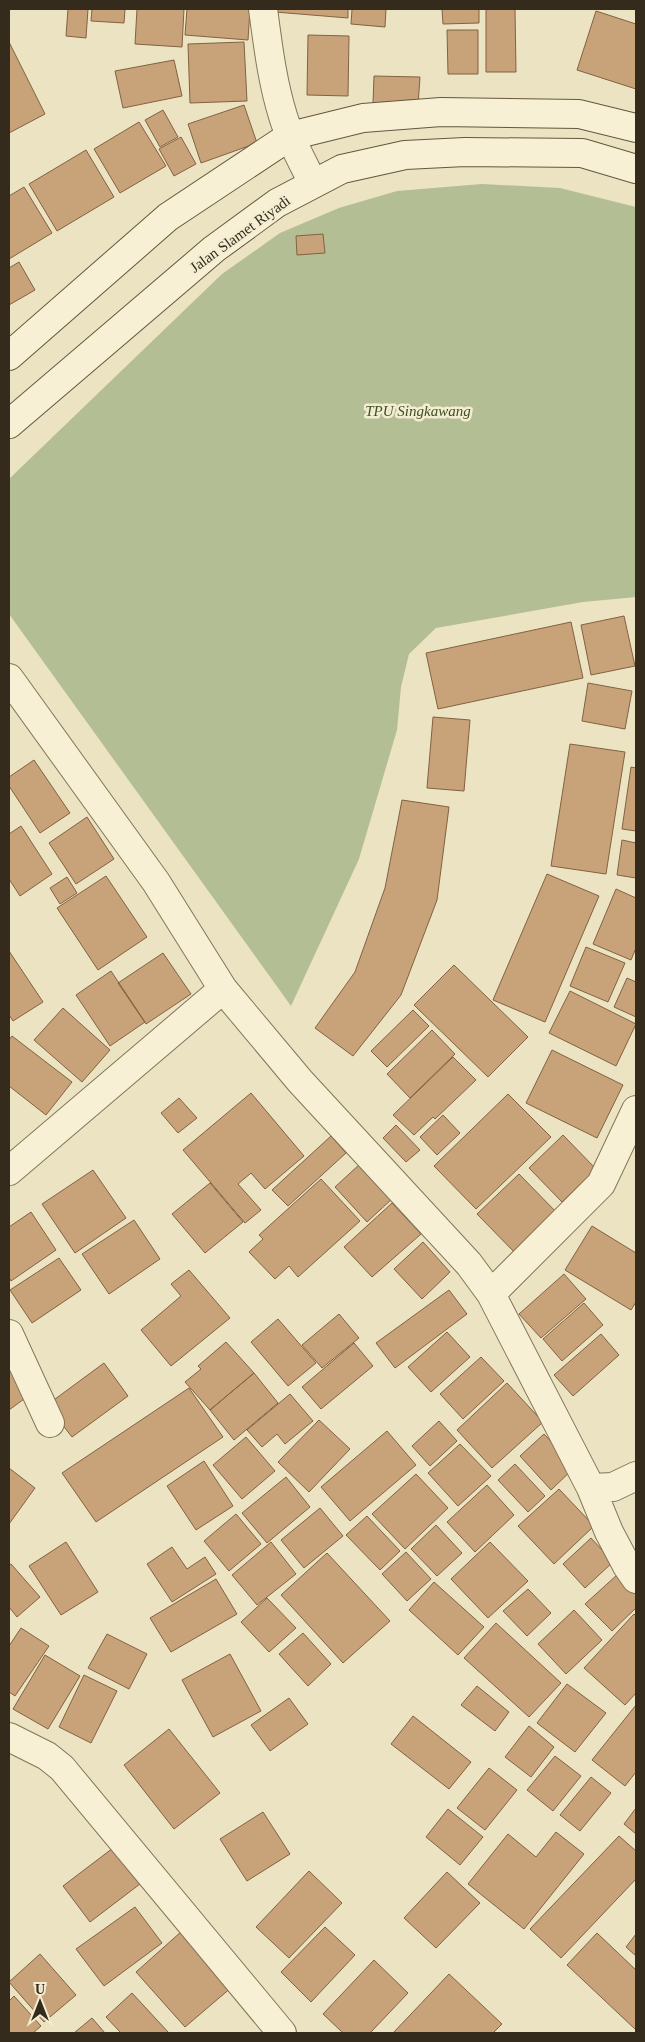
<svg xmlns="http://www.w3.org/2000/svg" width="645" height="2042" font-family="Georgia,serif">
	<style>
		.cemetery { fill: #b4be95 }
		.building { fill: #c8a279; stroke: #826241 }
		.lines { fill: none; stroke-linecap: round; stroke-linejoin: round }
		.street-casing { stroke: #84755a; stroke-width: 30 }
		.secondary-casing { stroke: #66563d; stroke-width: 30 }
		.street { stroke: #f7f0d4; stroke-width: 28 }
		.secondary { stroke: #f7f0d4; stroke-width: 28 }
		.labels { text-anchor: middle; stroke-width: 5; stroke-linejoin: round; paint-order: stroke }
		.street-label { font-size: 15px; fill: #342b1d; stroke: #f3edd1 }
		.park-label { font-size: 15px; font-style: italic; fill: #405025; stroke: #f3edd1 }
	</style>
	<rect width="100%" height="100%" fill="#ebe3c1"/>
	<path class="cemetery" d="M482,184L560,188L636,207V597L583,602L436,628L409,654L401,687L397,730L359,859L291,1006L9,614V479L222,274L280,233L339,208L397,191Z"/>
	<path class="building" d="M68,9H88L86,38L66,36Z
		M92,9H125L124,23L91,21Z
		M137,9H184L182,47L135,44Z
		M187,9H250L248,40L185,35Z
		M275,9H348V18L275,12Z
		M352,9H386L385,27L351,24Z
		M442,9H479V23L443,24Z
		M486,9H515L516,72H486Z
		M596,11L636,24V89L577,70Z
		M447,30H478V74H448Z
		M308,35L349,36L348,96L307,95Z
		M9,42L45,114L9,133Z
		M244,42L247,101L190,103L188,44Z
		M174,60L182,96L123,108L115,71Z
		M374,76L420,77L418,105L373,103Z
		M244,105L257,143L201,163L188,124Z
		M163,110L178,137L160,147L145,120Z
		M139,122L166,166L120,193L94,149Z
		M181,137L196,164L174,176L159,149Z
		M86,150L114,197L57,231L29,184Z
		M24,187L52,233L9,259V196Z
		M323,234L325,253L297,255L296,236Z
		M19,262L35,290L9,305V268Z
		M624,616L635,666L591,675L581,625Z
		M571,622L583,678L438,709L426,653Z
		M588,683L632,691L625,729L582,721Z
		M433,717L470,720L464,791L427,788Z
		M570,744L625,752L606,874L551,866Z
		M34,760L70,813L40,833L9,786V777Z
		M631,767L636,768V831L622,829Z
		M402,800L449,807L437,900L401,995L353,1056L315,1028L355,972L385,888Z
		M87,817L114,859L76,884L49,843Z
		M21,826L52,874L20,896L9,879V834Z
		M622,840L636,843V878L617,875Z
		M547,874L599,896L545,1022L493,1000Z
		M106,876L147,937L98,970L57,908Z
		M67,877L77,893L60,904L50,888Z
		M616,889L636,898V948L631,960L593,944Z
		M586,947L625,963L608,1002L570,986Z
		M9,951L43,1002L13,1021L9,1015Z
		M163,953L191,994L146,1024L118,983Z
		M454,965L528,1037L488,1077L414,1005Z
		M111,971L145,1022L110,1046L76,995Z
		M627,978L636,982V1017L614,1007Z
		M570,991L636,1024L616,1066L549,1033Z
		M63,1008L110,1050L82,1082L34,1040Z
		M413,1010L429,1026L387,1067L371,1051Z
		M432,1030L455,1054L410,1098L387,1074Z
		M12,1036L72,1082L46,1115L9,1086V1040Z
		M552,1050L623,1085L597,1138L526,1103Z
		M453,1057L476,1080L435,1119L433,1117L414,1135L393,1115Z
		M251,1093L304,1156L265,1189L251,1173L238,1184L261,1210L245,1223L183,1150Z
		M508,1094L551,1137L476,1209L434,1166Z
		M179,1098L197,1118L178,1133L161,1113Z
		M443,1115L460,1133L437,1155L420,1137Z
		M396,1125L420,1150L406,1162L383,1138Z
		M563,1135L596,1169L562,1202L529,1168Z
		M331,1136L346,1153L288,1206L272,1190Z
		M361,1163L393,1198L367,1222L335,1187Z
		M93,1170L126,1218L75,1253L42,1204Z
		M519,1174L562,1218L520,1258L477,1214Z
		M321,1179L360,1221L298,1277L289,1266L275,1279L249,1252L263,1239L259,1235Z
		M210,1183L243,1222L205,1253L172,1214Z
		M392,1203L421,1234L372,1277L344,1247Z
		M31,1212L56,1250L11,1281L9,1277V1227Z
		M134,1220L160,1259L109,1294L82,1254Z
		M592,1226L636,1253V1302L631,1310L565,1270Z
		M423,1242L450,1272L422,1299L394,1269Z
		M59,1258L81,1290L32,1323L10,1290Z
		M189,1270L230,1318L171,1366L141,1330L181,1296L171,1284Z
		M564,1274L586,1299L541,1338L519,1314Z
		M449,1290L467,1314L395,1368L376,1343Z
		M584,1303L603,1325L562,1361L543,1339Z
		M339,1314L359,1338L322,1368L302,1345Z
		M278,1319L316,1363L288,1386L251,1342Z
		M447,1332L470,1357L431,1392L408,1367Z
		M601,1334L619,1355L573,1396L554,1375Z
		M226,1342L254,1373L210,1410L185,1382L201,1369L198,1366Z
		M354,1343L373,1366L321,1409L302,1387Z
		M481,1357L504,1381L463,1419L440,1394Z
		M104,1363L128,1396L72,1437L47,1405Z
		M9,1369L28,1396L9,1410Z
		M254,1373L278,1403L234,1440L210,1410Z
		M507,1383L543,1422L492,1468L457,1430Z
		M189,1388L223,1437L96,1522L62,1473Z
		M290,1394L313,1421L285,1444L277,1434L262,1447L247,1430Z
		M319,1420L350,1449L309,1492L278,1462Z
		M439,1421L457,1441L430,1466L412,1446Z
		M387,1431L416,1465L350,1521L321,1487Z
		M544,1434L575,1467L551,1490L520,1456Z
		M246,1437L275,1471L242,1499L213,1465Z
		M460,1444L491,1476L458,1506L428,1473Z
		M204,1461L233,1506L196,1530L167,1486Z
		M515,1464L545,1496L528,1512L498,1480Z
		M9,1468L35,1488L9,1524Z
		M416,1474L448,1508L405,1549L372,1514Z
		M286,1477L310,1507L267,1543L242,1513Z
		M487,1485L514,1515L475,1552L447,1522Z
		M559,1489L594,1526L554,1564L518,1526Z
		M320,1508L343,1536L304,1568L281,1540Z
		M236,1514L261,1544L229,1571L204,1541Z
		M367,1516L400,1551L380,1570L346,1535Z
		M436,1525L462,1553L437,1576L411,1549Z
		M591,1538L613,1562L585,1588L563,1564Z
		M66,1542L98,1592L61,1615L29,1566Z
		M271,1542L296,1574L257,1605L232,1575Z
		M490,1542L528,1581L488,1618L451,1579Z
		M172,1547L187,1569L205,1557L216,1574L172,1602L147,1564Z
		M406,1552L431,1579L407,1601L382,1574Z
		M327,1553L390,1621L343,1663L281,1595Z
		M11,1564L40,1597L17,1617L9,1607V1565Z
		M618,1574L636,1593V1608L612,1631L585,1604Z
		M216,1579L237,1614L171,1652L150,1618Z
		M434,1582L484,1627L458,1655L409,1610Z
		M528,1589L551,1613L527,1636L503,1611Z
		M267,1598L296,1628L269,1652L241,1622Z
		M574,1610L602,1640L566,1674L538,1644Z
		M634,1614L636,1616V1693L625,1705L584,1668Z
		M496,1623L561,1683L529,1717L464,1658Z
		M21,1628L49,1646L15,1696L9,1692V1646Z
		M303,1633L331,1664L308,1686L279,1654Z
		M107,1634L147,1654L129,1689L88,1668Z
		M230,1654L261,1711L213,1737L182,1680Z
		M45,1655L80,1676L48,1729L13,1709Z
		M84,1675L117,1691L91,1743L59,1727Z
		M567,1684L606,1713L575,1752L537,1723Z
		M477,1686L509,1712L495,1731L461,1705Z
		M289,1698L308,1724L270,1751L251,1725Z
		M636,1705V1772L625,1786L592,1760Z
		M413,1716L471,1762L449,1789L391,1744Z
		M529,1726L554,1747L531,1777L505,1757Z
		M169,1729L220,1793L174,1829L124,1765Z
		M555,1756L581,1776L553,1811L527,1790Z
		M489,1768L517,1790L485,1830L457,1808Z
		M591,1777L611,1793L580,1831L560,1815Z
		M636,1808V1834L624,1824Z
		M448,1809L483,1837L460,1865L426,1837Z
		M263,1812L290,1854L247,1881L220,1839Z
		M556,1832L584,1854L524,1929L468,1884L508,1834L536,1857Z
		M619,1836L636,1851V1879L561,1958L530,1929Z
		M113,1848L140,1884L90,1922L63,1886Z
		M309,1871L342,1903L289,1958L256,1927Z
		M447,1872L480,1903L436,1948L404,1918Z
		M135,1907L162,1943L104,1986L76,1949Z
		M325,1927L355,1955L311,2002L281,1972Z
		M182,1931L232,1987L185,2027L136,1972Z
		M597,1933L636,1970V2030L567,1965Z
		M636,1934V1956L626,1947Z
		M40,1954L76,1995L44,2022L9,1982Z
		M374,1960L408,1993L370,2033H343L323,2014Z
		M449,1974L502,2024L493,2033H393Z
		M132,1993L169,2033H121L106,2017Z
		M14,1996L41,2026L33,2033H9V2001Z
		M92,2018L105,2033H74Z"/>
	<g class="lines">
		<defs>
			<path id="street" d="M263,9C268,45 272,81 283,116C290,140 302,161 313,183
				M9,678L156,882L223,989L300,1081L469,1264L491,1294L591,1488L609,1532L627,1566L636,1579
				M9,1171L223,989
				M491,1294L601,1184L636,1110
				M9,1334L50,1423
				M591,1488L613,1487L636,1476
				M9,1737L47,1756L62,1768L282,2033"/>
			<path id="secondary" d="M9,356L168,217L290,136L363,118L441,112L579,114L636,128
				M9,424L214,249L277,203L342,169L405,155L465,152L582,153L636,169"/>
		</defs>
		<use href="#street" class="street-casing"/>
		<use href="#secondary" class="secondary-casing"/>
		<use href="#street" class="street"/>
		<use href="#secondary" class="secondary"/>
	</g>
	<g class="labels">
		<g class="street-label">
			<text transform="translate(240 234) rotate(-36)" y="5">Jalan Slamet Riyadi</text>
		</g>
		<g class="park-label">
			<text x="418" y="416">TPU Singkawang</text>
		</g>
	</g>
	<rect width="645" height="2042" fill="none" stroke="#342b1d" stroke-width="20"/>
	<g transform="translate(40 2002)" stroke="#f3edd1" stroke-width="4" paint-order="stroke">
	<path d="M0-4L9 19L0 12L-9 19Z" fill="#342b1d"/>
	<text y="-8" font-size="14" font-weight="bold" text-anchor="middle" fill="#342b1d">U</text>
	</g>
</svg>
